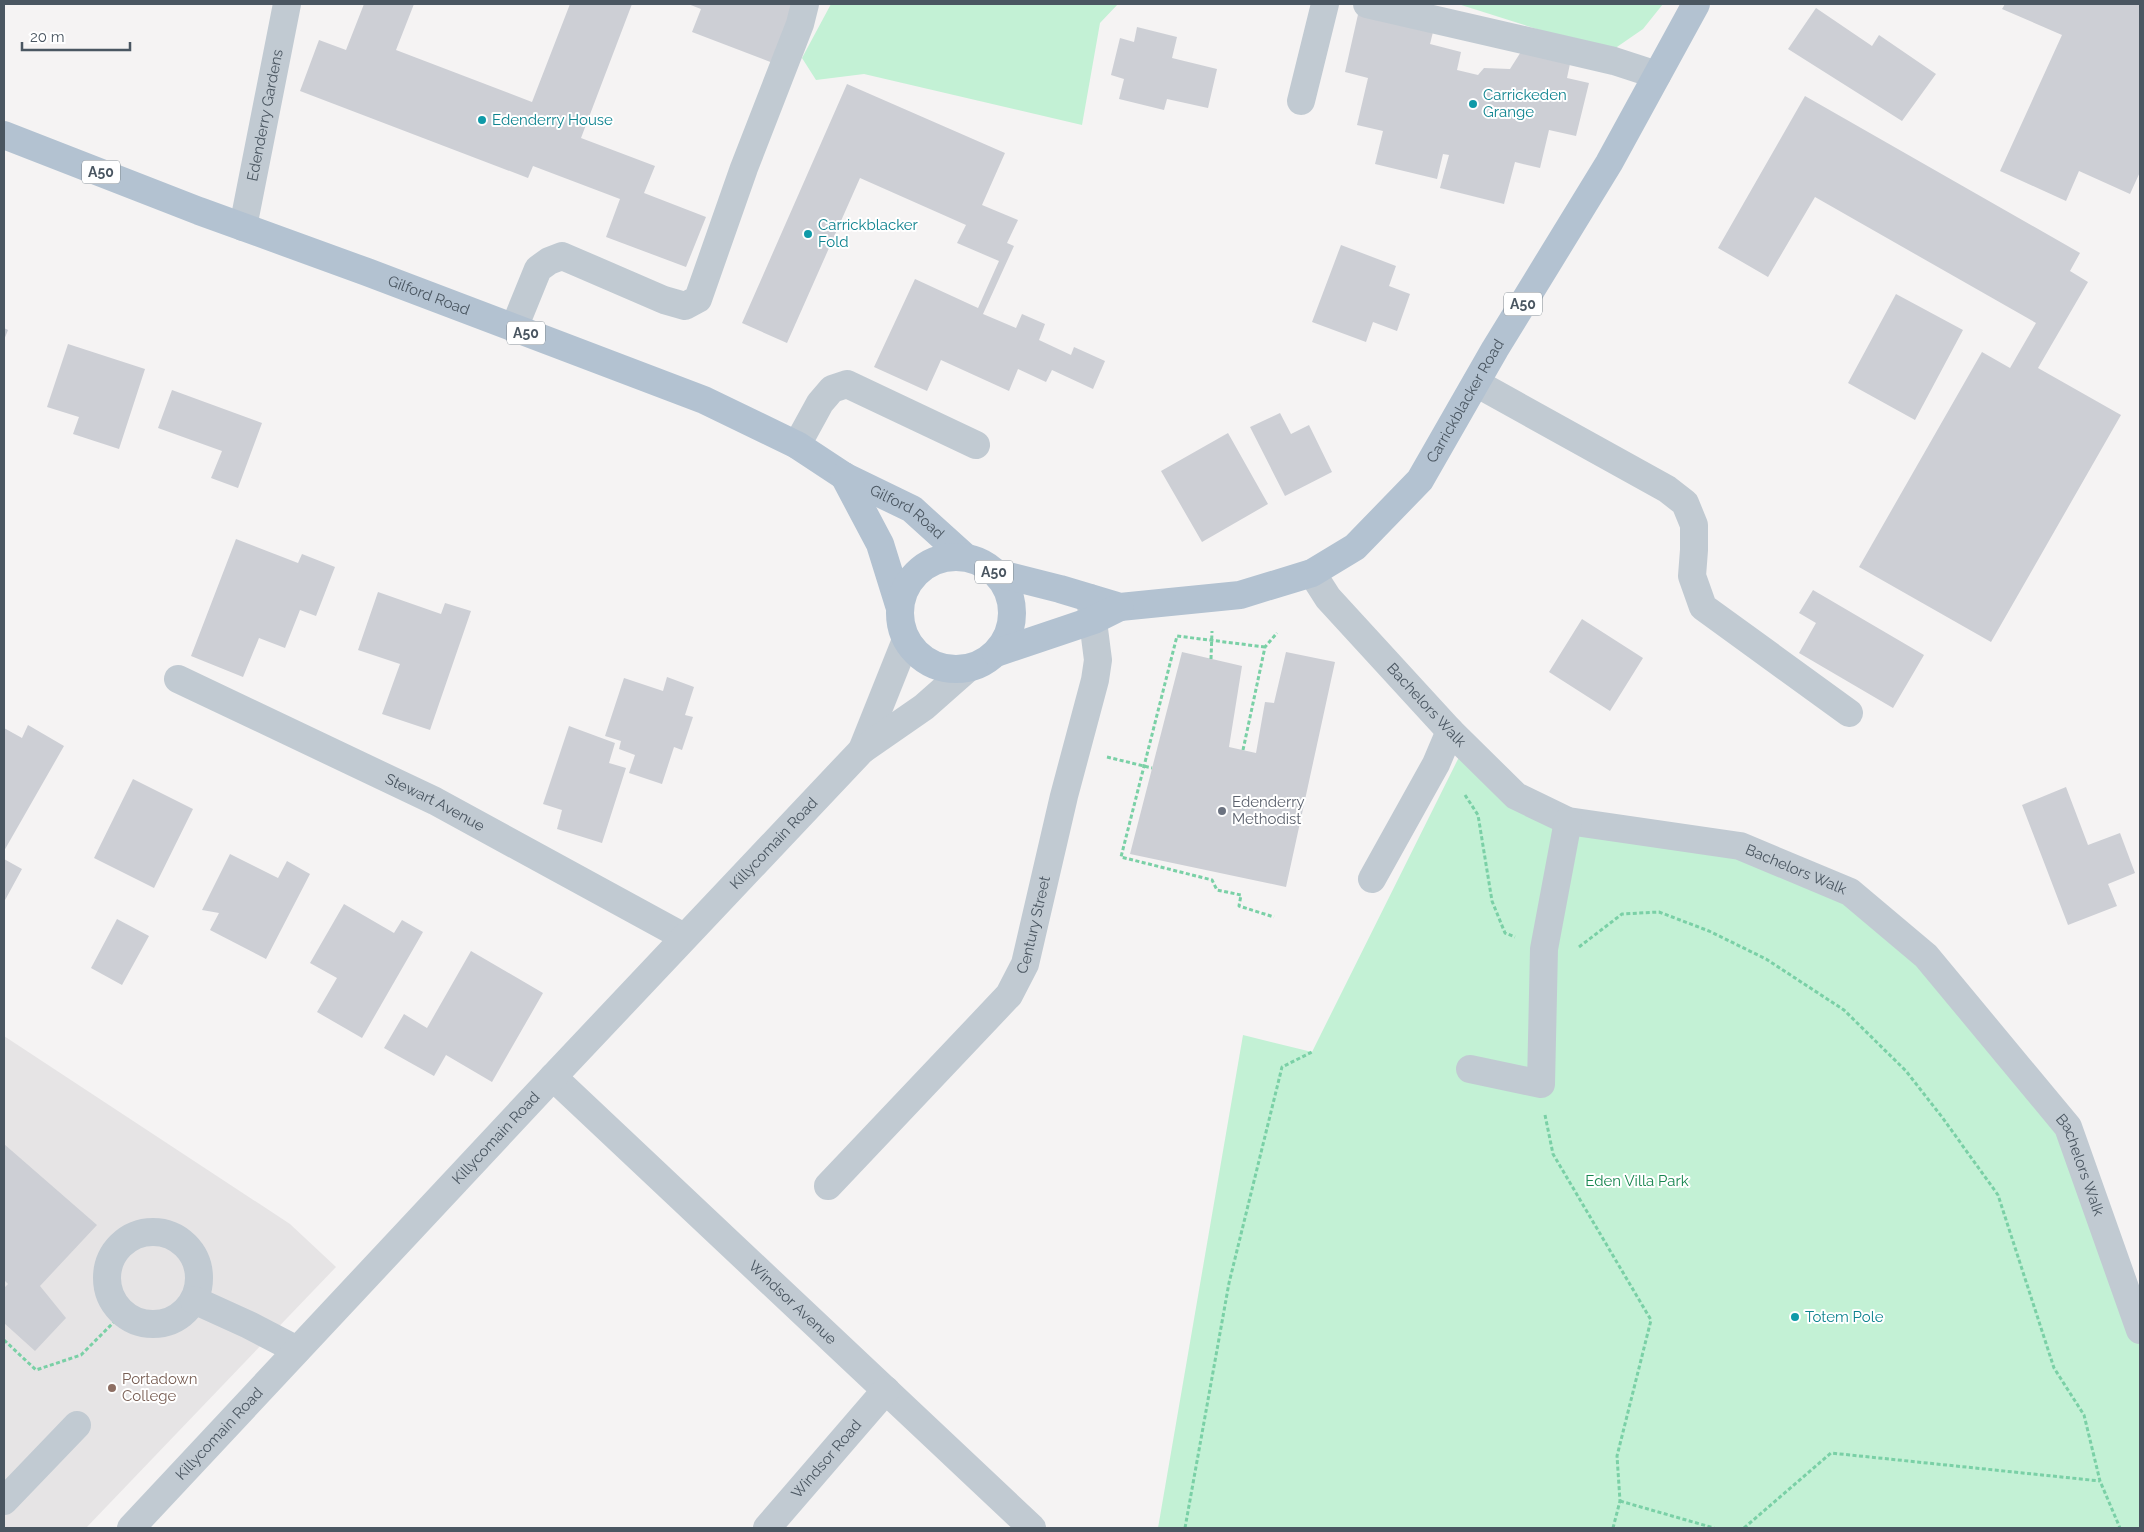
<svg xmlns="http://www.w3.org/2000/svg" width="2144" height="1532" font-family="Raleway,sans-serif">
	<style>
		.education { fill: #e6e4e5 }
		.green { fill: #c3f1d5 }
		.building { fill: #cdcfd5 }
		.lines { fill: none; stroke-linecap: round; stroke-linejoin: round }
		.path { stroke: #7ad0a6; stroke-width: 3; stroke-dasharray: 4 2.5; stroke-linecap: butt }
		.minor { stroke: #c1cad2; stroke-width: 28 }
		.major { stroke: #b3c2d1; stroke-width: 28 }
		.culture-dot { fill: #0f9aa8; stroke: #fff; stroke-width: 2 }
		.worship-dot { fill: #6b7280; stroke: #fff; stroke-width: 2 }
		.education-dot { fill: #8d6e63; stroke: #fff; stroke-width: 2 }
		.labels { text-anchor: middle; stroke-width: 4; stroke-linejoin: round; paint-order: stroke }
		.shield { fill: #fff; stroke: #808990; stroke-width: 1 }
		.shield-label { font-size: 14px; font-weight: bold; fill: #4a5661 }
		.culture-label { font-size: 15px; fill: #0d838f; stroke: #fff; text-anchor: start }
		.street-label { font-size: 15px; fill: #4a5661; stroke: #fff }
		.worship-label { font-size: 15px; fill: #5b616d; stroke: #fff; text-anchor: start }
		.park-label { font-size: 15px; fill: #17864f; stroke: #fff }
		.education-label { font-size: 15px; fill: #785e54; stroke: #fff; text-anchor: start }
	</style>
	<rect width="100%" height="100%" fill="#f5f3f3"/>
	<path class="education" d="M4,1036L290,1224L336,1267L86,1528H4Z"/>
	<path class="green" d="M831,4H1118L1100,23L1082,125L864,74L816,80L802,58Z
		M1458,4H1663L1643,29L1614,49L1578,42Z
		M1465,745L1516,796L1740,846L1850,892L2068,1127L2140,1330V1528H1158L1243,1035L1312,1052Z"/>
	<path class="building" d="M364,4H414L396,50L532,102L570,4H632L581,138L655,166L644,193L706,217L686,267L606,237L620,199L533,166L528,178L300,91L319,40L346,50Z
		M688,4H795L773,63L692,32L701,9Z
		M2005,4H2140V172L2130,194L2079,171L2066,201L2000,171L2062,35L2002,9Z
		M1816,8L1872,46L1879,35L1936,74L1902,121L1788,49Z
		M1359,10L1434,28L1430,44L1461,52L1457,70L1478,75L1484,68L1510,69L1524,47L1571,59L1567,78L1589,83L1576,136L1549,130L1540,168L1515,162L1504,204L1440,188L1449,155L1443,154L1437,179L1375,164L1383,131L1357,125L1368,78L1345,72Z
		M1137,27L1177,37L1172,58L1217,69L1208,108L1167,99L1164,110L1119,99L1124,79L1111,75L1120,38L1134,42Z
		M847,84L1005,153L982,205L1018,220L1007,243L1014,246L983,314L1016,328L1022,314L1045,324L1039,340L1071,355L1074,347L1105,361L1093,389L1052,370L1046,382L1018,369L1009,391L941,360L927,391L874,367L915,279L978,308L999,261L957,243L966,225L860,178L787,343L742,323Z
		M1805,96L2080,253L2070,271L2088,282L2038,368L2121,415L1991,642L1859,567L1982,352L2010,368L2036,323L1815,197L1768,277L1718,248Z
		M1341,245L1396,266L1389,286L1410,294L1397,331L1373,322L1366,342L1312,322Z
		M1896,294L1963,330L1915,420L1848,383Z
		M4,328L8,330L4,340Z
		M68,344L145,369L119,449L73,434L79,417L47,407Z
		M172,390L262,423L238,488L211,478L222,451L158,428Z
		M1280,413L1291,434L1309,425L1332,472L1285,496L1250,427Z
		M1228,433L1268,504L1202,542L1161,471Z
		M236,539L298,563L302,554L335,567L316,616L300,610L285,648L259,638L243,677L191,656Z
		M1813,590L1924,655L1893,708L1799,653L1816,623L1799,613Z
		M378,592L441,614L445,603L471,611L430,730L382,714L400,664L358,650Z
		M1582,619L1643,658L1610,711L1549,672Z
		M1182,652L1242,666L1229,747L1256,753L1265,702L1274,703L1286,652L1335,662L1286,887L1130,854Z
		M667,677L694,687L685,715L693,717L682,750L674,747L662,784L629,773L635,755L619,749L621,741L605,736L624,678L663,691Z
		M28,725L64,746L4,851V728L22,738Z
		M569,726L615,743L609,763L626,768L602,843L557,829L562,810L543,804Z
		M133,779L193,809L154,888L94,858Z
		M2066,787L2088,845L2120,833L2135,873L2108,884L2117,906L2068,925L2022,805Z
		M230,854L278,878L287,861L310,874L266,959L210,930L219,913L202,910Z
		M4,859L22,869L4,902Z
		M344,904L394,933L402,920L423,932L362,1038L317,1012L337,978L310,963Z
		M117,919L149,936L122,985L91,968Z
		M471,951L543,993L492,1082L446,1055L434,1076L384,1048L404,1014L427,1028Z
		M4,1144L97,1225L40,1286L66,1318L35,1351L4,1323V1288L8,1284L4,1280Z"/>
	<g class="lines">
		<path class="path" d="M1265,647L1177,636L1121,857L1212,880L1217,890L1241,895L1239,906L1274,917
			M1211,659L1212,631
			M1243,750L1265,647L1277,633
			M1107,757L1152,768
			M1465,795L1478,815L1492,901L1505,933L1515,937
			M1579,947L1622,914L1659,912L1709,931L1766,959L1844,1010L1906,1071L1942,1117L1998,1195L2054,1368L2084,1415L2100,1481L2120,1528
			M1545,1115L1553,1154L1651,1320L1617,1456L1620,1501L1613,1528
			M4,1340L36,1370L81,1355L123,1313
			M1620,1501L1714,1528
			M1185,1528L1229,1283L1282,1067L1312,1052
			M1744,1528L1831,1453L2100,1481"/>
		<g class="minor">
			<path d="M1367,4L1614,61L1657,75"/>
			<path d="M1301,101L1325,4"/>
			<path id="s1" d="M243,227L287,4"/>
			<path d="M514,328L538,269L549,261L562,256L664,300L685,306L698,299L744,168L800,24L805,4"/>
			<path d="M1476,383L1667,489L1685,503L1694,525V550L1692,576L1703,607L1849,713"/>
			<path d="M797,445L820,403L832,389L847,384L976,445"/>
			<path id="s2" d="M1312,573L1328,598L1450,731L1516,796L1568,821L1740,846L1850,892L1926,956L2068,1127L2140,1330"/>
			<path id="s3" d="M178,679L435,801L684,937"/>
			<path d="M862,750L906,640"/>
			<path d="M1372,879L1436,764L1450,731"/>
			<path d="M1470,1069L1541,1084L1544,949L1568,821"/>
			<path id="s4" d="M553,1077L1032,1528"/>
			<path id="s5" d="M828,1186L1009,995L1025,964L1064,796L1095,680L1098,660L1090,598"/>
			<circle cx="153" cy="1278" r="46"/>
			<path d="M194,1300L249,1325L297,1350"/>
			<path d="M4,1501L77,1425"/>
			<path id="s6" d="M131,1528L553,1077L862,750L924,707L967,669"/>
			<path id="s7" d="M767,1528L886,1390"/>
		</g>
		<g class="major">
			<path id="s8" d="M4,135L199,211L367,272L704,400L797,445L844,476L912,509L965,557"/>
			<path d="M844,476L880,544L899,605"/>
			<circle cx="956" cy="613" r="56"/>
			<path id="s9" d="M997,573L1060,589L1120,607L1240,595L1312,573L1355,547L1420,480L1495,349L1609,163L1696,4"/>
			<path d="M996,653L1094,620L1120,607"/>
		</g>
	</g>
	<g class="culture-dot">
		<circle cx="1473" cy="104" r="5"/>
		<circle cx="482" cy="120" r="5"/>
		<circle cx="808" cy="234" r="5"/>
		<circle cx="1795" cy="1317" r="5"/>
	</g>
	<circle class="worship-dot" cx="1222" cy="811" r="5"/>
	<circle class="education-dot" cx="112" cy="1388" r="5"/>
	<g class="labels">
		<g class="shield">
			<rect x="82" y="160.5" width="38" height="23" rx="4"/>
			<rect x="1504" y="292.5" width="38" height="23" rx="4"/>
			<rect x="507" y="321.5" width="38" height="23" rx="4"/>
			<rect x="975" y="560.5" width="38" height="23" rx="4"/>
		</g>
		<g class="shield-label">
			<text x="101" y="177">A50</text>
			<text x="1523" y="309">A50</text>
			<text x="526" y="338">A50</text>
			<text x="994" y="577">A50</text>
		</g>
		<g class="culture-label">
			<text x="1483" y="100">Carrickeden<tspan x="1483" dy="17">Grange</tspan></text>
			<text x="492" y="125">Edenderry House</text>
			<text x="818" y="230">Carrickblacker<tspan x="818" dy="17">Fold</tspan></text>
			<text x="1805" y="1322">Totem Pole</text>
		</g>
		<g class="street-label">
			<text dy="5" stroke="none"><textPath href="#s1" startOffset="114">Edenderry Gardens</textPath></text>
			<text dy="5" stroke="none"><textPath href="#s8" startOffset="454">Gilford Road</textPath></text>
			<text dy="5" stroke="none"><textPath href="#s9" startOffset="558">Carrickblacker Road</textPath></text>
			<text dy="5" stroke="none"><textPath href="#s8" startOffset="981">Gilford Road</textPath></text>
			<text dy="5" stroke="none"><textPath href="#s2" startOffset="175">Bachelors Walk</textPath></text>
			<text dy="5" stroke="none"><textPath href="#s3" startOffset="285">Stewart Avenue</textPath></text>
			<text dy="5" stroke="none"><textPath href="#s6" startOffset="939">Killycomain Road</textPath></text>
			<text dy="5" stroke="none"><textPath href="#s2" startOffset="595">Bachelors Walk</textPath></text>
			<text dy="5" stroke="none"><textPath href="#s5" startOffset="338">Century Street</textPath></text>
			<text dy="5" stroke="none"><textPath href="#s6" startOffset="534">Killycomain Road</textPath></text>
			<text dy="5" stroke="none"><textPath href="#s2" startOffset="1015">Bachelors Walk</textPath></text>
			<text dy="5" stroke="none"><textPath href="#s4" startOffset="329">Windsor Avenue</textPath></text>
			<text dy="5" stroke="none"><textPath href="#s6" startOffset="129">Killycomain Road</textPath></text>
			<text dy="5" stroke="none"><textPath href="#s7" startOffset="91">Windsor Road</textPath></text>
		</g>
		<g class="worship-label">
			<text x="1232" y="807">Edenderry<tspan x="1232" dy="17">Methodist</tspan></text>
		</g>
		<g class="park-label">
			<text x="1637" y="1186">Eden Villa Park</text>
		</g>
		<g class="education-label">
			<text x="122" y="1384">Portadown<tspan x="122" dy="17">College</tspan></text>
		</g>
	</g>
	<rect width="2144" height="1532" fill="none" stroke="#4a5661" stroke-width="10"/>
	<path d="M22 42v8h108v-8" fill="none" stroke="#4a5661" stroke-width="2.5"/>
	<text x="30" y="42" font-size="15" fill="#4a5661" stroke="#ffffff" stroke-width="4" paint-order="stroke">20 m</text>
</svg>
